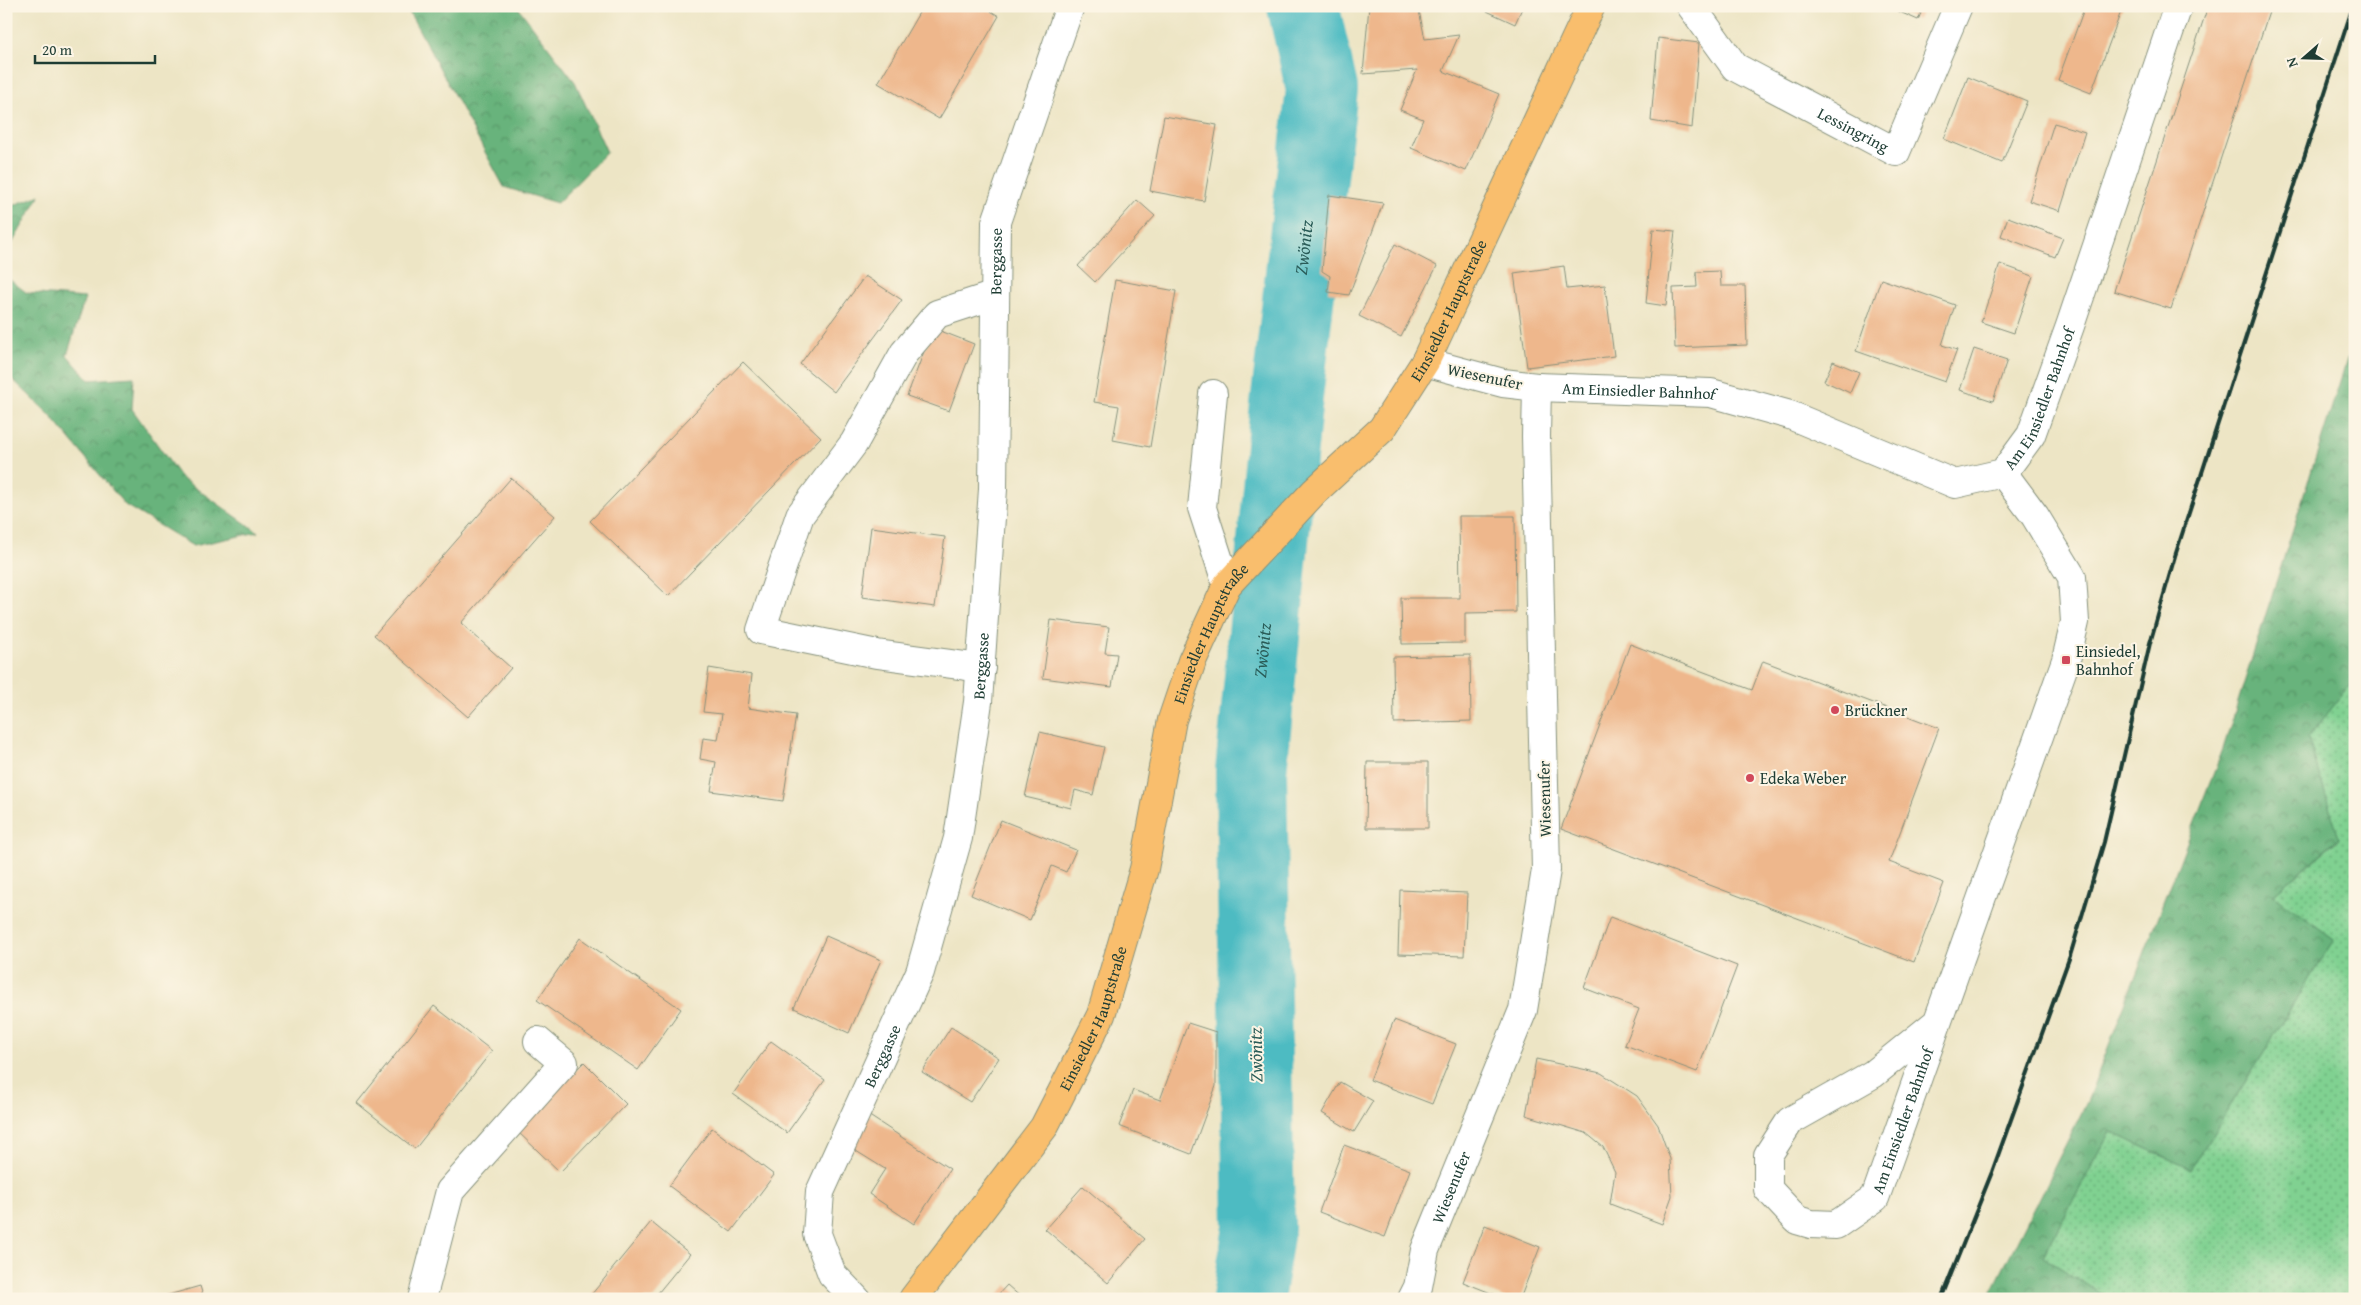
<svg xmlns="http://www.w3.org/2000/svg" width="2361" height="1305" font-family="'Gentium Book Plus',serif">
	<style>
		.grass { fill: url(#grass-dots); stroke: #508762 }
		.forest { fill: url(#forest-crowns); stroke: #447858 }
		.lines { fill: none; stroke-linecap: round; stroke-linejoin: round }
		.river { stroke: #4dbbc2; stroke-width: 72 }
		.building { fill: #eeb78c }
		.minor-casing { stroke: #86917c; stroke-width: 30 }
		.major-casing { stroke: #86917c; stroke-width: 30 }
		.minor { stroke: #fff; stroke-width: 28 }
		.major { stroke: #f9be6d; stroke-width: 28 }
		.rail { stroke: #1f3d34; stroke-width: 4 }
		.poi-dot { fill: #d1495b; stroke: #fcf5e5; stroke-width: 2 }
		.labels { text-anchor: middle; stroke-width: 4; stroke-linejoin: round; paint-order: stroke }
		.street-label { font-size: 16px; fill: #1f3d34; stroke: #fcf5e5 }
		.poi-label { font-size: 16px; fill: #1f3d34; stroke: #fcf5e5; text-anchor: start }
		.water-label { font-size: 18px; font-style: italic; fill: #2a5c58; stroke: #fcf5e5 }
	</style>
	<defs>
		<pattern id="grass-dots" width="8" height="8" patternUnits="userSpaceOnUse" patternTransform="scale(1.25)"><rect width="8" height="8" fill="#80d191"/><path d="M2 2h.1M6 6h.1" fill="none" stroke="#68ab77" stroke-width="1.8" stroke-linecap="round"/></pattern>
		<pattern id="forest-crowns" width="20" height="18" patternUnits="userSpaceOnUse" patternTransform="scale(1.25)"><rect width="20" height="18" fill="#68b37b"/><path d="M2 6a3 3 0 1 1 6 0M12 15a3 3 0 1 1 6 0" fill="none" stroke="#559366"/></pattern>
	</defs>
	<rect width="100%" height="100%" fill="#fcf5e5"/>
	<filter id="ink" filterUnits="userSpaceOnUse"><feTurbulence type="fractalNoise" baseFrequency=".02" numOctaves="2"/><feDisplacementMap in="SourceGraphic" scale="10" xChannelSelector="R" yChannelSelector="G"/><feConvolveMatrix kernelMatrix="1 2 1 2 8 2 1 2 1" color-interpolation-filters="sRGB"/></filter>
	<filter id="wash" filterUnits="userSpaceOnUse"><feTurbulence type="fractalNoise" baseFrequency=".0096" numOctaves="4" result="noise"/><feDisplacementMap in="SourceGraphic" scale="20" xChannelSelector="R" yChannelSelector="G"/><feGaussianBlur stdDeviation="1.12" result="paint"/><feColorMatrix in="noise" values="0 0 0 0 0 0 0 0 0 0 0 0 0 0 0 0 0 1.4 0 .05"/><feComposite in="paint" operator="in"/></filter>
	<g filter="url(#wash)">
		<rect width="100%" height="100%" fill="#ede5c5"/>
		<path class="grass" d="M2355,679V1299H2110L2043,1257L2110,1132L2191,1169L2334,939L2273,895L2339,839L2308,738Z"/>
		<path class="forest" d="M406,6H517L575,82L607,152L557,203L504,187Z
			M40,195L6,254V208Z
			M6,277L27,293L85,298L67,355L89,380L134,377L132,409L181,478L258,532L193,546L125,505L50,415L6,373Z
			M2355,334V679L2308,738L2339,838L2273,895L2334,939L2191,1169L2110,1132L2043,1257L2110,1299H1988L2087,1102L2223,749Z"/>
		<g class="lines">
			<path class="river" id="s1" d="M1248,1299L1259,1228L1251,772L1285,415L1322,89L1303,6"/>
		</g>
		<g id="blocks">
			<path class="building" d="M923,6H982L999,16L939,119L878,83Z
				M1369,6H1418L1425,39L1459,35L1443,71L1499,94L1466,171L1411,148L1423,119L1400,110L1417,70L1363,74Z
				M1476,6H1523L1515,24Z
				M1800,6H1811L1808,11Z
				M1886,6H1924L1918,20Z
				M2085,6H2123L2091,93L2058,80Z
				M2208,6H2271L2171,309L2114,291Z
				M1658,38L1699,43L1692,128L1651,121Z
				M1968,77L2027,101L2002,163L1944,139Z
				M1164,116L1217,125L1204,201L1150,191Z
				M2054,123L2085,132L2060,211L2029,201Z
				M1329,195L1383,203L1349,295L1328,292L1330,276L1322,271Z
				M1137,200L1155,216L1095,282L1078,266Z
				M2008,217L2063,238L2055,257L2001,236Z
				M1653,229L1675,231L1666,306L1646,303Z
				M1395,244L1437,266L1401,337L1359,316Z
				M2000,264L2033,276L2014,333L1981,322Z
				M1564,266L1567,289L1605,285L1614,356L1527,367L1514,273Z
				M1720,271L1721,286H1745L1747,345L1675,348L1673,288L1697,287L1696,272Z
				M865,276L902,300L834,392L800,364Z
				M1881,279L1955,305L1942,345L1957,350L1945,382L1856,351Z
				M1115,280L1176,291L1150,447L1113,440L1119,406L1094,402Z
				M933,328L974,344L949,411L907,396Z
				M1974,349L2007,360L1993,401L1960,390Z
				M1833,361L1859,372L1850,393L1824,381Z
				M743,362L821,437L668,596L590,521Z
				M511,478L555,516L461,623L511,668L468,717L374,635Z
				M1459,516H1515L1516,612L1465,613V643L1402,644L1401,598H1460Z
				M871,527L945,537L935,607L862,597Z
				M1051,620L1109,627L1105,653L1117,654L1112,687L1043,678Z
				M1630,644L1752,690L1763,661L1939,728L1889,862L1944,883L1914,962L1561,829Z
				M1470,655L1471,721L1394,723L1393,657Z
				M709,668L752,675L748,708L796,715L783,801L711,791L716,762L700,759L703,738L718,740L722,714L703,712Z
				M1040,732L1104,747L1093,795L1075,790L1071,808L1025,797Z
				M1367,762H1428V828H1366Z
				M1001,820L1076,850L1066,872L1052,866L1030,920L971,895Z
				M1400,890L1467,893L1464,956L1398,954Z
				M1610,917L1737,966L1697,1072L1625,1045L1639,1009L1584,988Z
				M826,936L881,960L849,1033L794,1008Z
				M580,938L681,1009L638,1070L537,1000Z
				M434,1006L492,1051L415,1149L357,1103Z
				M1394,1020L1456,1044L1432,1104L1370,1080Z
				M1188,1023L1216,1032V1086L1191,1154L1119,1126L1133,1090L1160,1100Z
				M951,1027L999,1058L970,1102L922,1072Z
				M771,1041L825,1080L787,1133L733,1094Z
				M1536,1059L1601,1073L1637,1096L1658,1125L1670,1159L1672,1196L1662,1224L1610,1204L1615,1172L1603,1147L1586,1133L1526,1115Z
				M584,1062L626,1104L560,1172L517,1131Z
				M1340,1082L1373,1101L1354,1132L1322,1113Z
				M868,1115L950,1169L914,1224L869,1194L885,1169L848,1146Z
				M712,1128L774,1175L731,1232L669,1186Z
				M1344,1145L1410,1170L1385,1237L1319,1212Z
				M1083,1186L1145,1239L1108,1283L1045,1229Z
				M651,1222L690,1254L653,1299H597L591,1295Z
				M1485,1225L1540,1247L1520,1299H1506L1463,1282Z
				M1007,1285L1023,1299H994Z
				M200,1286L204,1299H158V1298Z"/>
		</g>
	</g>
	<g filter="url(#ink)">
		<use href="#blocks" fill-opacity="0" stroke="#86917c" stroke-width="1"/>
		<g class="lines">
			<defs>
				<g id="minor">
					<path id="s2" d="M1691,6L1735,67L1896,152L1958,6"/>
					<path id="s3" d="M1537,387L1711,393L1790,415L1955,484L2003,473L2031,435L2070,326L2178,6"/>
					<path d="M1213,394L1202,508L1227,585"/>
					<path d="M981,668L877,654L761,630L800,515L854,443L904,353L937,314L995,295"/>
					<path id="s4" d="M1935,1024L1873,1074L1790,1121L1768,1155V1189L1797,1220L1811,1224L1836,1225L1875,1198L2066,660L2075,622L2072,577L2035,516L2003,473"/>
					<path d="M422,1299L450,1191L564,1063L538,1041"/>
					<path id="s5" d="M856,1299L832,1274L817,1234L820,1192L920,972L958,838L978,702L993,489L996,222L1070,6"/>
					<path id="s6" d="M1412,1299L1418,1287L1425,1250L1523,1010L1546,870L1536,436L1537,387L1503,383L1425,362"/>
				</g>
				<g id="major">
					<path id="s7" d="M913,1299L1044,1127L1101,1015L1144,869L1172,720L1192,661L1227,585L1314,492L1382,429L1425,362L1591,6"/>
				</g>
			</defs>
			<use href="#minor" class="minor-casing"/>
			<use href="#major" class="major-casing"/>
			<use href="#minor" class="minor"/>
			<use href="#major" class="major"/>
			<path class="rail" d="M1941,1299L1992,1172L2070,956L2104,842L2150,643L2175,556L2353,6"/>
		</g>
	</g>
	<g class="poi-dot">
		<rect x="2061" y="655" width="10" height="10" rx="2.5"/>
		<circle cx="1835" cy="710" r="5"/>
		<circle cx="1750" cy="778" r="5"/>
	</g>
	<g class="labels">
		<g class="street-label">
			<text dy="6" stroke="none"><textPath href="#s2" startOffset="209">Lessingring</textPath></text>
			<text dy="6" stroke="none"><textPath href="#s5" startOffset="1079">Berggasse</textPath></text>
			<text dy="6" stroke="none"><textPath href="#s7" startOffset="1148">Einsiedler Hauptstraße</textPath></text>
			<text transform="translate(1485 376) rotate(12)" y="6">Wiesenufer</text>
			<text dy="6" stroke="none"><textPath href="#s3" startOffset="102">Am Einsiedler Bahnhof</textPath></text>
			<text dy="6" stroke="none"><textPath href="#s3" startOffset="568">Am Einsiedler Bahnhof</textPath></text>
			<text dy="6" stroke="none"><textPath href="#s7" startOffset="741">Einsiedler Hauptstraße</textPath></text>
			<text dy="6" stroke="none"><textPath href="#s5" startOffset="674">Berggasse</textPath></text>
			<text transform="translate(1544 799) rotate(-91)" y="6">Wiesenufer</text>
			<text dy="6" stroke="none"><textPath href="#s7" startOffset="336">Einsiedler Hauptstraße</textPath></text>
			<text dy="6" stroke="none"><textPath href="#s5" startOffset="269">Berggasse</textPath></text>
			<text dy="6" stroke="none"><textPath href="#s4" startOffset="461">Am Einsiedler Bahnhof</textPath></text>
			<text dy="6" stroke="none"><textPath href="#s6" startOffset="119">Wiesenufer</textPath></text>
		</g>
		<g class="poi-label">
			<text x="2076" y="657">Einsiedel,<tspan x="2076" dy="18">Bahnhof</tspan></text>
			<text x="1845" y="716">Brückner</text>
			<text x="1760" y="784">Edeka Weber</text>
		</g>
		<g class="water-label">
			<text dy="6" stroke="none"><textPath href="#s1" startOffset="1055">Zwönitz</textPath></text>
			<text dy="6" stroke="none"><textPath href="#s1" startOffset="650">Zwönitz</textPath></text>
			<text transform="translate(1256 1055) rotate(-91)" y="6">Zwönitz</text>
		</g>
	</g>
	<rect width="2361" height="1305" fill="none" stroke="#fcf5e5" stroke-width="25"/>
	<g transform="translate(2304 58) rotate(250)" stroke="#fcf5e5" stroke-width="4" paint-order="stroke">
	<path d="M0-4L9 19L0 12L-9 19Z" fill="#1f3d34"/>
	<text y="-8" font-size="14" font-weight="bold" text-anchor="middle" fill="#1f3d34">N</text>
	</g>
	<path d="M35 55v8h120v-8" fill="none" stroke="#1f3d34" stroke-width="2.5"/>
	<text x="42" y="55" font-size="15" fill="#1f3d34" stroke="#fcf5e5" stroke-width="4" paint-order="stroke">20 m</text>
</svg>
